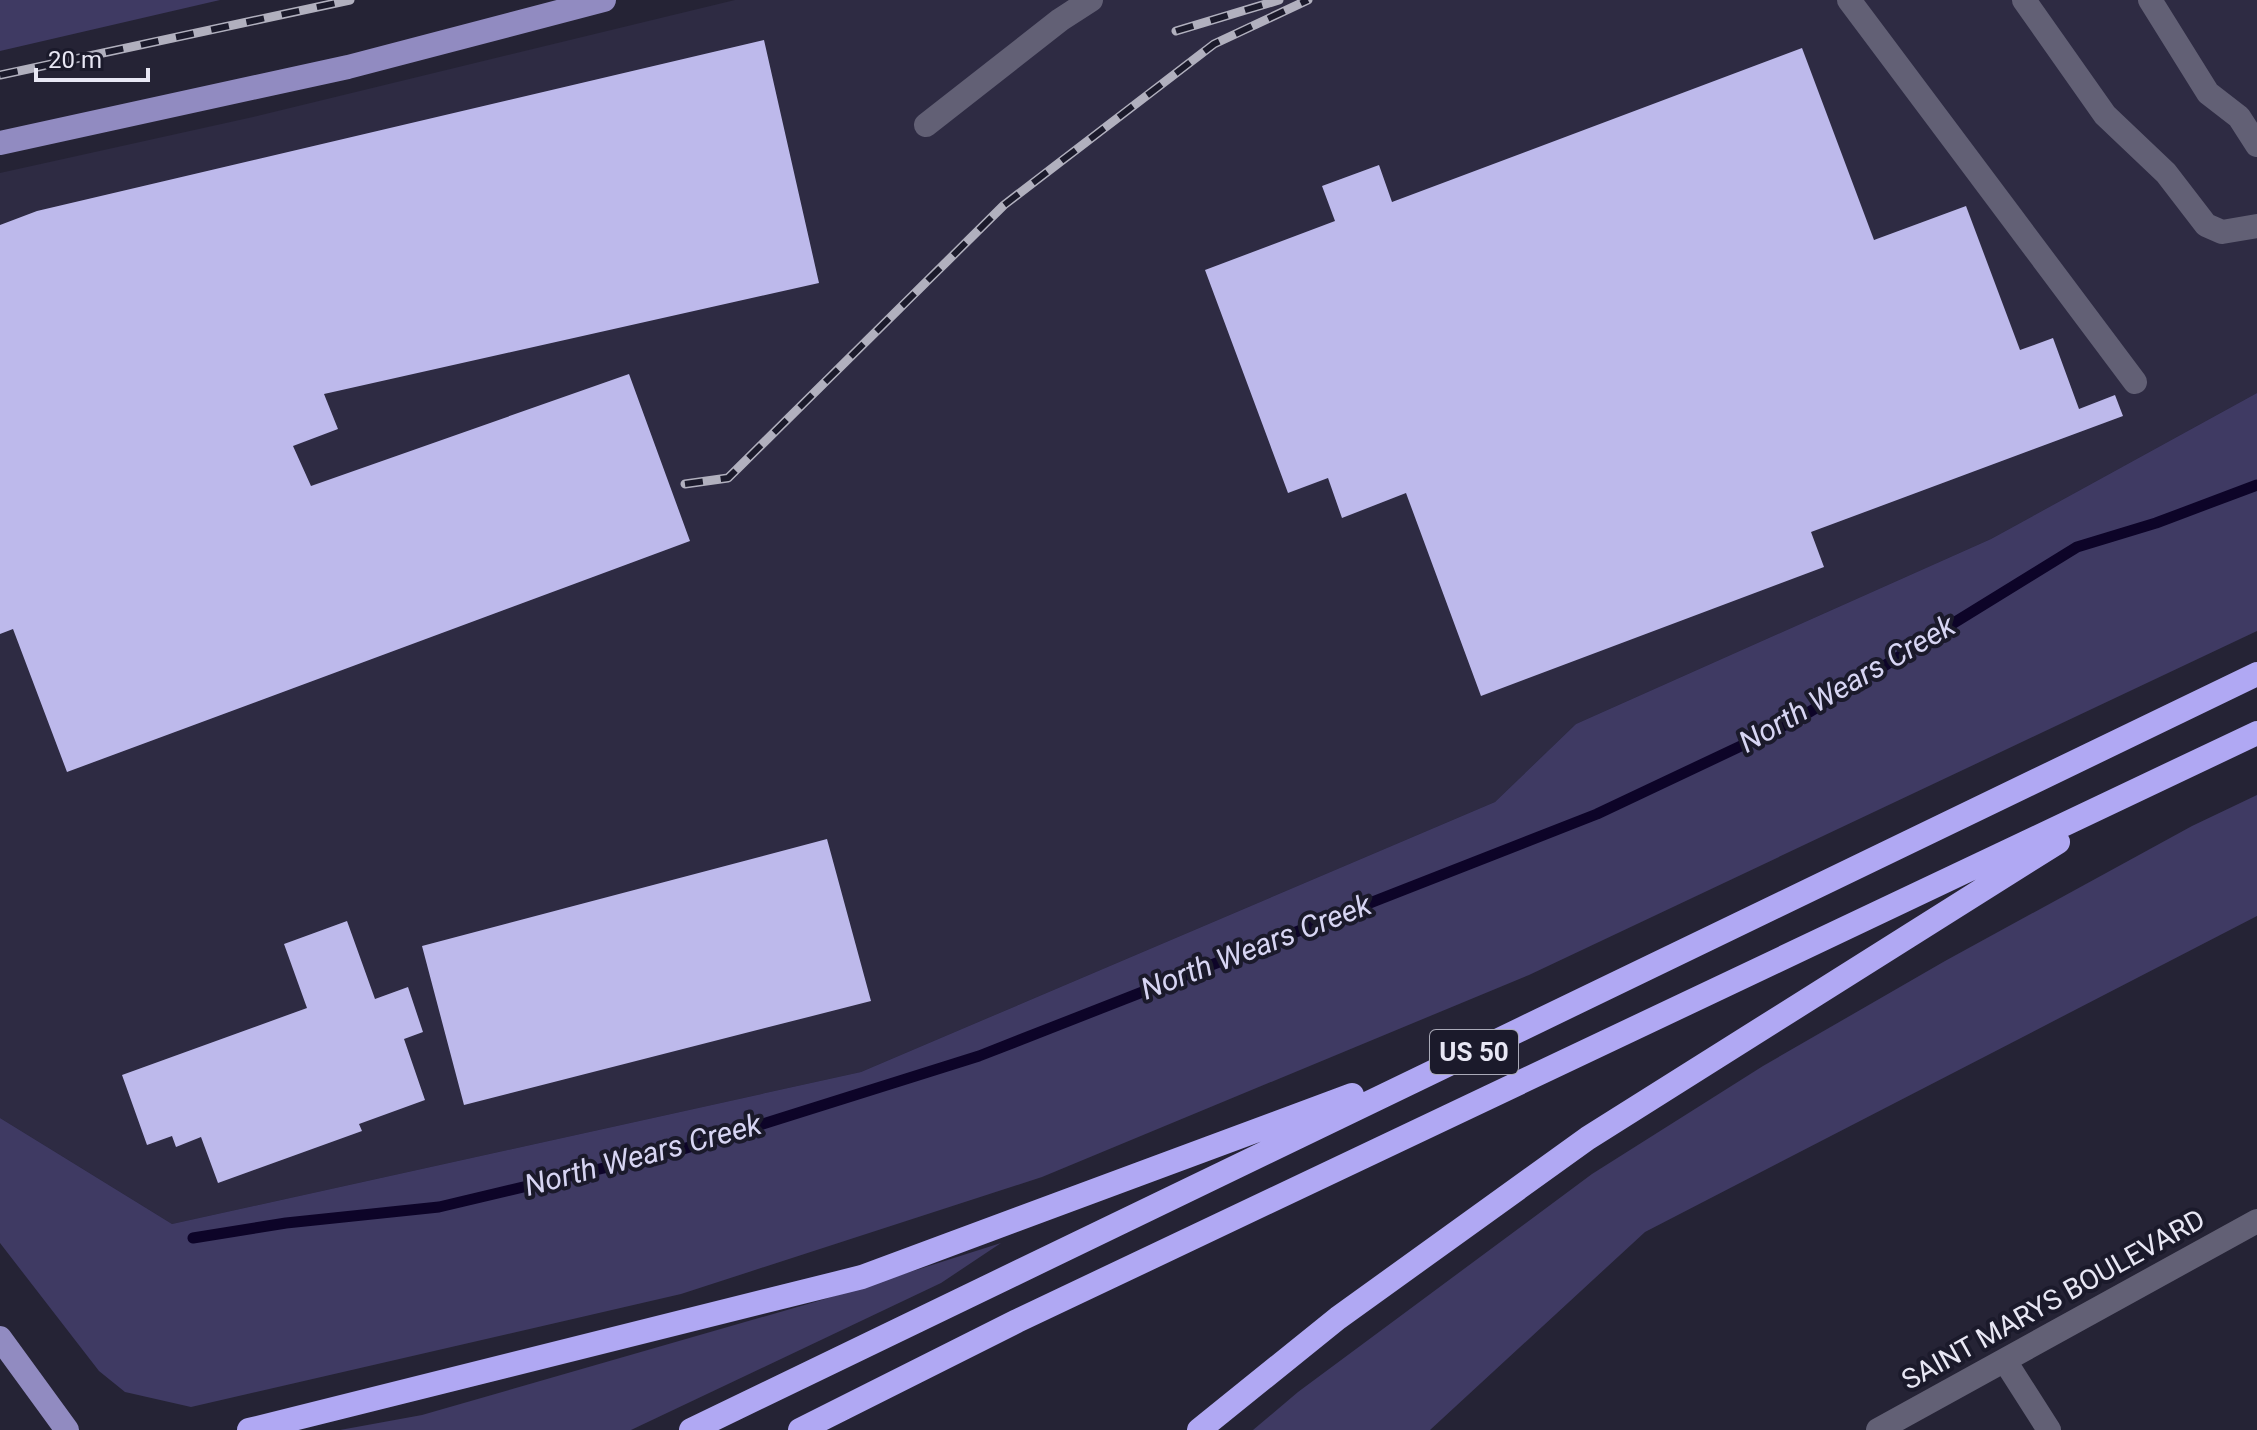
<svg xmlns="http://www.w3.org/2000/svg" width="2257" height="1430" font-family="Roboto,sans-serif">
	<style>
		.built { fill: #2e2b43 }
		.green { fill: #3f3a63 }
		.lines { fill: none; stroke-linecap: round; stroke-linejoin: round }
		.stream { stroke: #0d0428; stroke-width: 11 }
		.building { fill: #bdb9eb }
		.minor { stroke: #626075; stroke-width: 24 }
		.major { stroke: #918bc1; stroke-width: 24 }
		.highway { stroke: #b0a8f3; stroke-width: 24 }
		.rail-casing { stroke: #b1b0be; stroke-width: 9 }
		.rail { stroke: #1b1a2b; stroke-width: 6; stroke-dasharray: 18; stroke-linecap: butt }
		.labels { text-anchor: middle; stroke-width: 8; stroke-linejoin: round; paint-order: stroke }
		.shield { fill: #1b1a2b; stroke: #aaaab8; stroke-width: 2 }
		.shield-label { font-size: 26px; font-weight: bold; fill: #e8e7f4 }
		.street-label { font-size: 28px; fill: #e8e7f4; stroke: #1b1a2b }
		.water-label { font-size: 30px; font-style: italic; fill: #d7d5f3; stroke: #1b1a2b }
	</style>
	<rect width="100%" height="100%" fill="#252335"/>
	<path class="built" d="M735,0H2257V393L1991,539L1576,724L1495,802L861,1072L172,1224L0,1118V173L253,117Z"/>
	<path class="green" d="M0,0H220L0,51Z
		M2257,393V631L1529,975L1042,1177L681,1294L191,1407L125,1392L99,1371L0,1243V1118L172,1224L861,1072L1495,802L1576,724L1991,539Z
		M2257,795V916L1645,1232L1430,1430H1253L1298,1392L1592,1174L1763,1066L1945,961L2192,826Z
		M1001,1243L941,1283L631,1430H340L422,1415L825,1299Z"/>
	<g class="lines">
		<path class="stream" d="M193,1238L286,1223L439,1207L680,1150L979,1056L1597,814L1798,719L2077,547L2156,523L2257,485"/>
	</g>
	<path class="building" d="M764,40L819,283L324,394L338,429L293,446L311,486L629,374L690,541L67,772L13,629L0,634V225L37,211Z
		M1802,48L1874,240L1966,206L2020,350L2053,338L2079,409L2115,395L2123,416L1811,532L1824,567L1481,696L1406,493L1342,518L1328,478L1288,493L1205,270L1335,221L1322,186L1379,165L1392,202Z
		M827,839L871,1001L464,1105L422,946Z
		M347,921L375,999L408,987L423,1032L404,1039L425,1100L359,1124L362,1131L218,1183L201,1137L176,1147L172,1136L147,1145L122,1075L307,1008L284,944Z"/>
	<g class="lines">
		<path class="minor" d="M1849,0L2135,382
			M2024,0L2105,115L2166,173L2206,225L2222,232L2257,226
			M2150,0L2208,93L2239,117L2257,145
			M926,125L1060,20L1091,0
			M2005,1361L2049,1430
			M1878,1430L2257,1221"/>
		<path class="major" d="M0,143L348,67L604,0
			M0,1338L67,1430"/>
		<path class="highway" d="M249,1430L862,1277L1352,1095
			M691,1430L2257,674
			M800,1430L1017,1321L2257,733
			M1199,1430L1338,1318L1588,1138L2058,842"/>
		<defs>
			<path id="rail" d="M1176,31L1279,0
				M0,75L350,0
				M685,484L728,478L1004,205L1214,44L1308,0"/>
		</defs>
		<use href="#rail" class="rail-casing"/>
		<use href="#rail" class="rail"/>
	</g>
	<g class="labels">
		<rect class="shield" x="1430" y="1030" width="88" height="44" rx="6"/>
		<g class="shield-label">
			<text x="1474" y="1061">US 50</text>
		</g>
		<g class="street-label">
			<text transform="translate(2053 1299) rotate(-29)" y="10">SAINT MARYS BOULEVARD</text>
		</g>
		<g class="water-label">
			<text transform="translate(1847 684) rotate(-30)" y="10">North Wears Creek</text>
			<text transform="translate(1256 947) rotate(-21)" y="10">North Wears Creek</text>
			<text transform="translate(643 1155) rotate(-15)" y="10">North Wears Creek</text>
		</g>
	</g>
	<path d="M36 68v12h112v-12" fill="none" stroke="#e8e7f4" stroke-width="4"/>
	<text x="48" y="68" font-size="24" fill="#e8e7f4" stroke="#1b1a2b" stroke-width="6" paint-order="stroke">20 m</text>
</svg>
